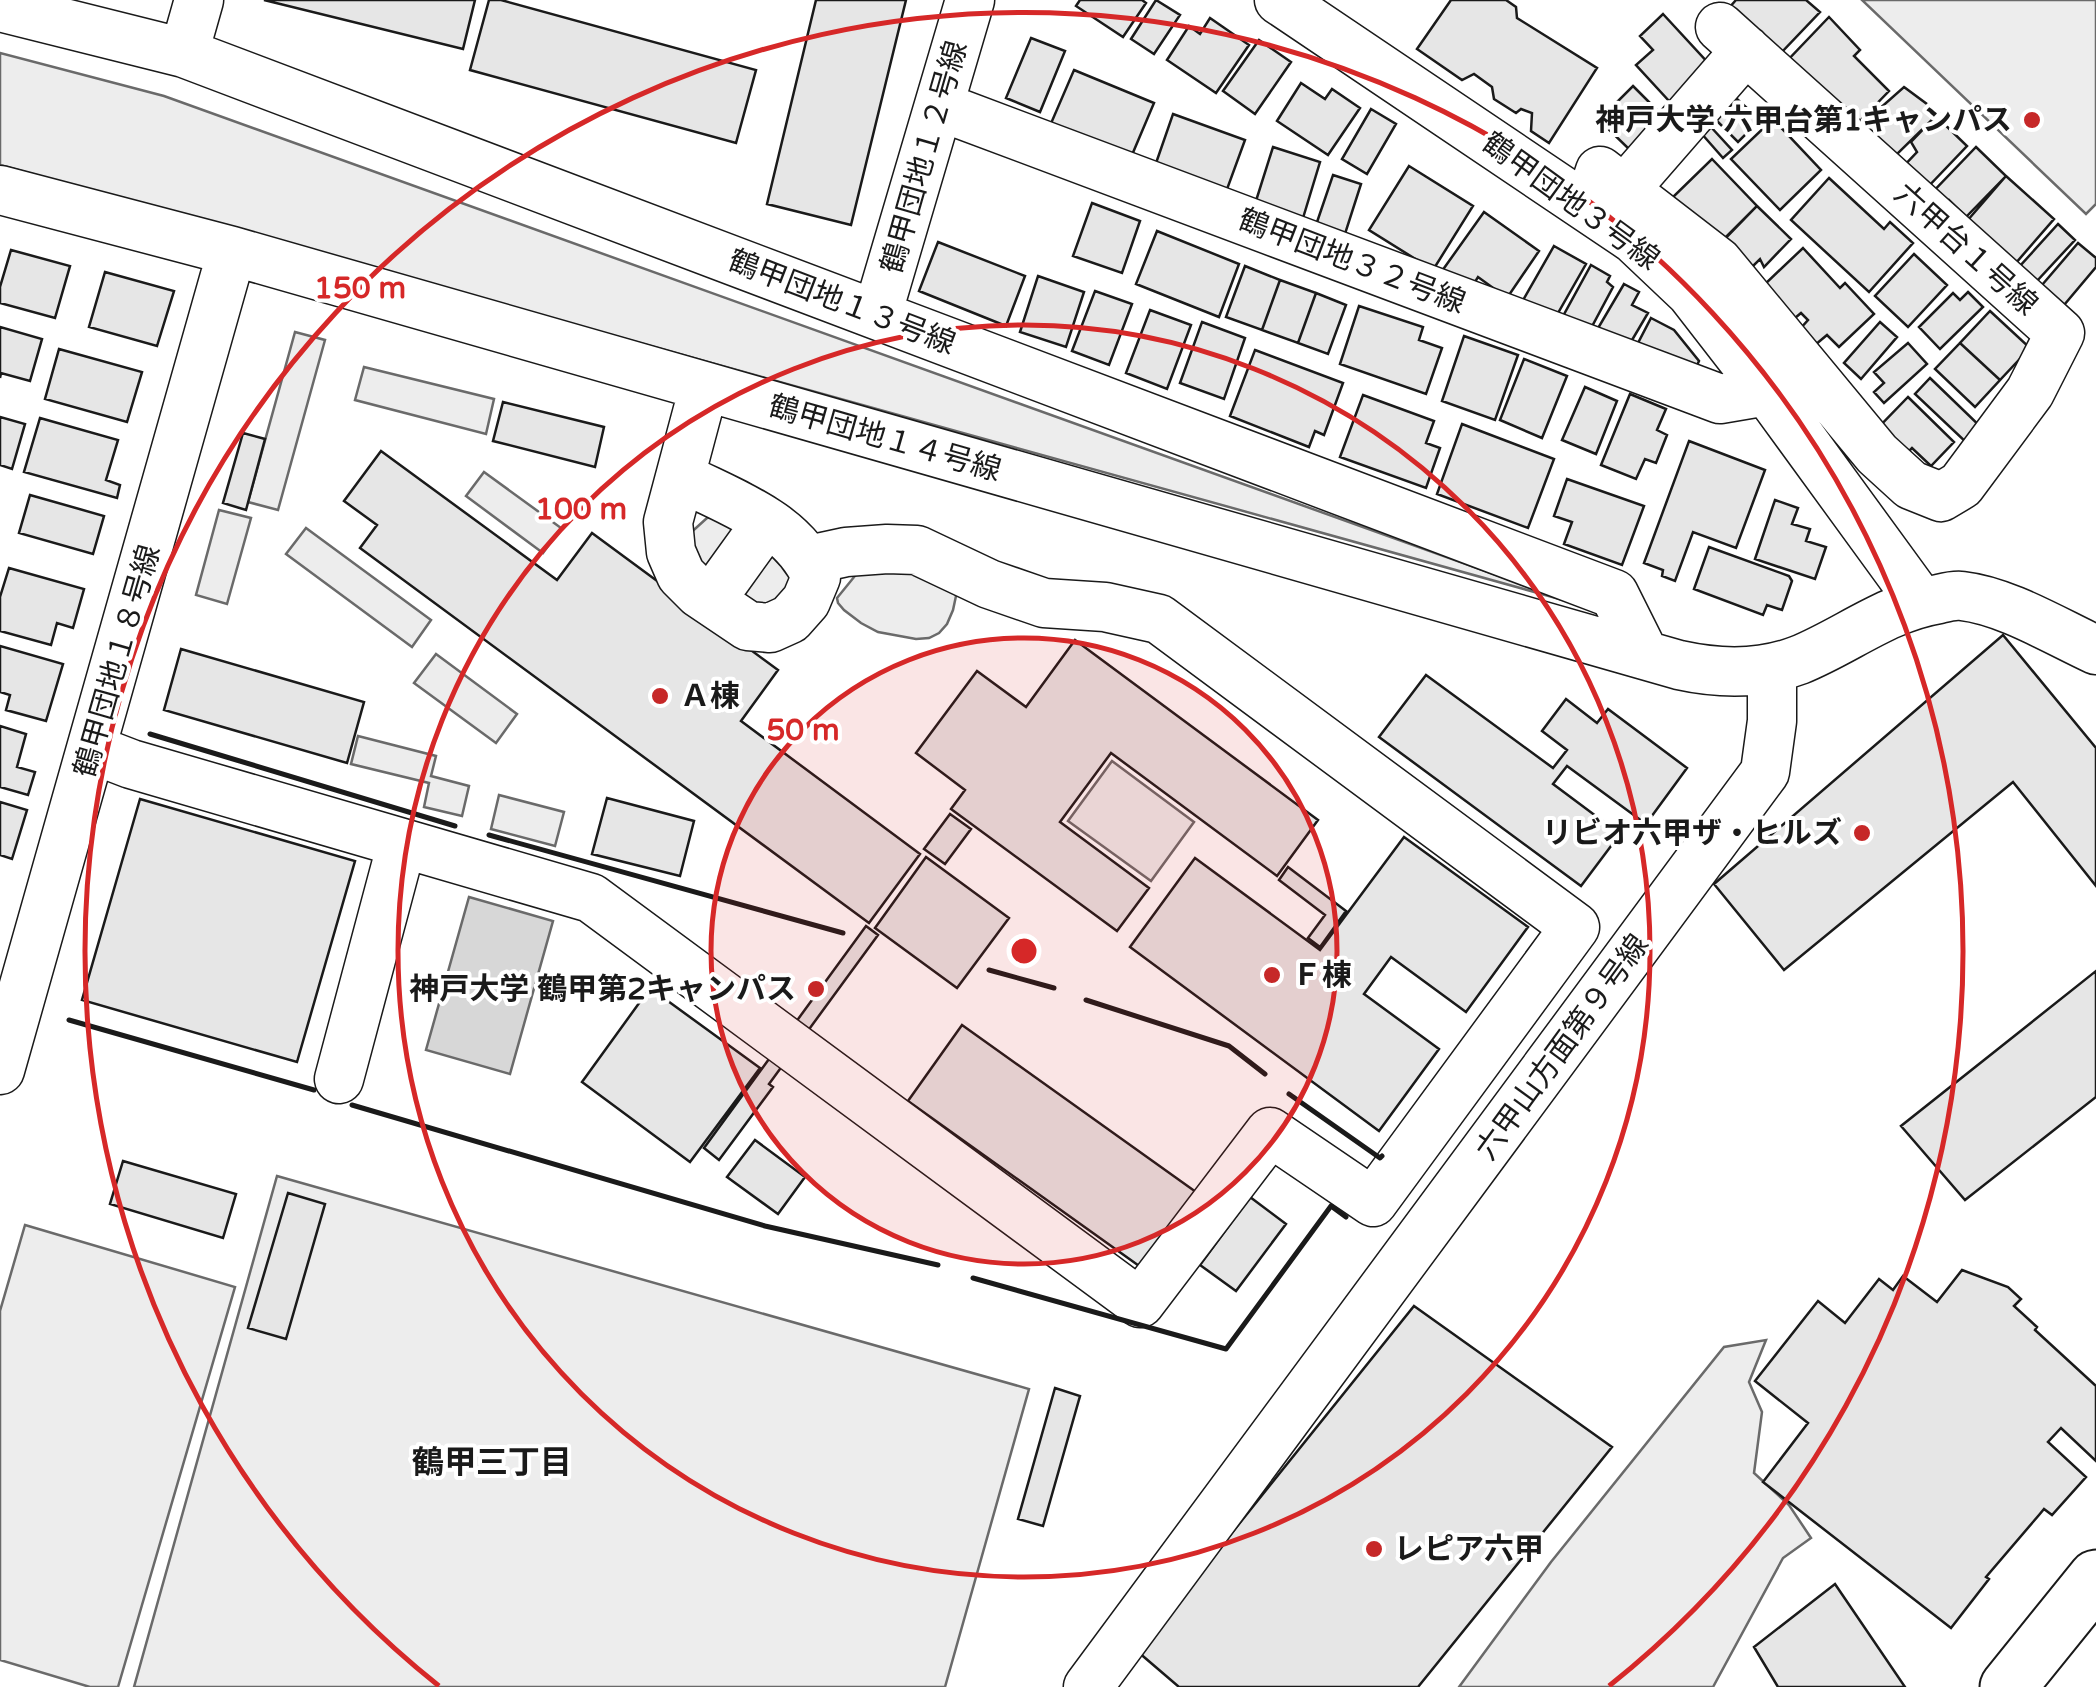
<svg xmlns="http://www.w3.org/2000/svg" width="2096" height="1687" font-family="'Varela Round','Noto Sans JP',sans-serif">
	<style>
		.built { fill: #ededed; stroke: #6a6a6a; stroke-width: 2.5 }
		.water { fill: #d7d7d7; stroke: #6a6a6a; stroke-width: 2.5 }
		.building { fill: #e6e6e6; stroke: #1a1a1a; stroke-width: 2.5 }
		.lines { fill: none; stroke-linecap: round; stroke-linejoin: round }
		.minor-casing { stroke: #1a1a1a; stroke-width: 51 }
		.major-casing { stroke: #1a1a1a; stroke-width: 59 }
		.minor { stroke: #fff; stroke-width: 48 }
		.major { stroke: #fff; stroke-width: 55 }
		.wall { stroke: #1a1a1a; stroke-width: 5 }
		.ring { fill: none; stroke: #d62828; stroke-width: 5 }
		.poi-dot { fill: #c62828; stroke: #fff; stroke-width: 4 }
		.labels { text-anchor: middle; stroke-width: 8; stroke-linejoin: round; paint-order: stroke }
		.poi-label { font-size: 30px; font-weight: bold; fill: #1a1a1a; stroke: #fff; text-anchor: end }
		.street-label { font-size: 30px; fill: #1a1a1a; stroke: #fff }
		.neighbourhood-label { font-size: 32px; font-weight: bold; fill: #1a1a1a; stroke: #fff }
		.centre { fill: #d62828; stroke: #fff; stroke-width: 5 }
		.ring-label { font-size: 30px; text-anchor: middle; font-weight: bold; fill: #d62828; stroke: #fff; stroke-width: 8; stroke-linejoin: round; paint-order: stroke }
	</style>
	<rect width="100%" height="100%" fill="#fff"/>
	<path class="built" d="M1862,0H2096V204L2086,214Z
		M0,53L164,96L1574,603L0,165Z
		M295,332L325,340L278,510L248,502Z
		M364,367L494,399L486,434L355,400Z
		M484,472L561,528L543,553L466,496Z
		M219,510L251,518L227,604L196,595Z
		M713,517L744,534L710,581L686,537L707,518Z
		M306,528L431,620L412,647L286,554Z
		M761,547L787,563L794,582L764,610L729,593Z
		M863,566L954,579L956,596L953,610L947,624L939,633L929,638L916,639L878,632L861,623L844,610L838,603L837,598Z
		M436,654L517,714L496,743L414,683Z
		M358,736L436,756L431,776L469,786L462,816L424,807L429,783L351,764Z
		M1112,761L1194,822L1151,881L1068,821Z
		M499,795L564,812L555,846L491,829Z
		M277,1176L1029,1389L945,1687H134Z
		M25,1225L235,1287L118,1687H90L0,1660V1311Z
		M1766,1340L1749,1382L1762,1412L1754,1473L1789,1505L1811,1538L1783,1558L1713,1687H1459L1551,1562L1724,1347Z"/>
	<path class="water" d="M469,897L553,921L510,1074L426,1050Z"/>
	<path class="building" d="M264,0H475L463,49Z
		M489,0H501L756,70L736,143L470,70Z
		M816,0H906L851,225L767,204Z
		M1080,0H1142L1146,3L1123,37L1076,6Z
		M1156,0L1180,15L1154,54L1131,39Z
		M1451,0H1506L1516,7L1517,18L1597,68L1549,143L1531,131L1532,113L1521,109L1516,113L1494,99L1492,87L1474,74L1462,80L1417,49Z
		M1736,0H1806L1820,12L1779,55L1729,8Z
		M1663,14L1710,65L1670,102L1636,65L1653,50L1640,36Z
		M1829,17L1860,50L1854,56L1889,91L1854,127L1787,61Z
		M1210,18L1249,45L1216,93L1167,60L1189,26L1200,34Z
		M1031,38L1065,51L1040,112L1006,98Z
		M1259,40L1291,62L1255,114L1223,91Z
		M1074,70L1154,103L1129,162L1049,128Z
		M1301,83L1325,99L1332,89L1360,108L1328,155L1277,121Z
		M1633,86L1665,118L1632,152L1599,120Z
		M1904,87L1939,113L1889,162L1860,126Z
		M1737,99L1760,120L1738,142L1716,120Z
		M1371,109L1396,124L1367,174L1342,159Z
		M1173,114L1245,140L1226,192L1155,166Z
		M1936,116L1967,146L1924,191L1901,169L1917,152L1911,142Z
		M1773,119L1821,170L1780,210L1731,159Z
		M1710,126L1732,150L1723,158L1701,133Z
		M1273,147L1320,162L1303,218L1255,204Z
		M1976,147L2006,176L1966,217L1949,200L1941,209L1928,197Z
		M1712,159L1757,206L1719,244L1673,197Z
		M1409,166L1473,206L1433,270L1369,230Z
		M1333,175L1361,184L1344,237L1315,228Z
		M2006,176L2054,219L2015,264L1961,228Z
		M1829,178L1884,229L1890,222L1913,243L1869,292L1791,220Z
		M1092,203L1140,221L1122,273L1073,256Z
		M1757,206L1791,239L1764,267L1760,259L1750,269L1722,242Z
		M1484,212L1539,251L1507,298L1478,277L1470,290L1442,271Z
		M2058,224L2075,240L2036,282L2020,266Z
		M1157,231L1239,264L1219,317L1136,284Z
		M938,242L1025,276L1006,326L919,291Z
		M2078,243L2096,258V267L2059,311L2036,292Z
		M1554,246L1586,264L1554,320L1522,302Z
		M1803,248L1840,288L1845,283L1874,314L1839,347L1827,335L1815,345L1800,329L1808,320L1801,313L1795,318L1764,285Z
		M11,250L70,266L55,318L0,303V287Z
		M1914,254L1947,285L1908,327L1875,296Z
		M1591,265L1610,276L1607,282L1613,287L1589,332L1562,318Z
		M1245,266L1280,280L1262,330L1226,317Z
		M105,272L174,291L157,346L89,327Z
		M1038,276L1084,292L1066,347L1020,332Z
		M1280,280L1316,293L1298,343L1262,330Z
		M1624,284L1639,292L1632,305L1648,313L1625,352L1594,335Z
		M1095,291L1132,304L1109,365L1072,351Z
		M1968,292L1983,307L1940,349L1919,327L1953,293L1960,300Z
		M1316,293L1346,305L1328,354L1298,343Z
		M1359,306L1423,327L1419,340L1442,348L1426,394L1340,364Z
		M1150,310L1191,325L1167,389L1126,373Z
		M1990,311L2030,348L2000,380L1960,343Z
		M1651,318L1674,330L1699,361L1693,374L1637,345Z
		M1202,322L1245,338L1224,399L1180,383Z
		M1880,322L1897,337L1861,379L1844,363Z
		M0,327L42,339L30,381L1,373L0,378Z
		M1464,336L1518,355L1495,420L1442,401Z
		M1908,343L1927,364L1884,403L1874,392L1884,383L1874,372Z
		M1960,343L2000,380L1975,407L1935,369Z
		M59,349L142,372L127,422L45,399Z
		M1255,350L1343,383L1324,435L1315,431L1309,447L1230,416Z
		M1524,359L1567,376L1542,438L1500,420Z
		M1930,378L1984,430L1970,446L1915,394Z
		M1585,387L1617,401L1596,454L1562,440Z
		M1630,394L1666,409L1657,430L1667,435L1656,463L1645,459L1636,479L1601,465Z
		M1363,395L1434,421L1426,443L1440,448L1426,488L1340,457Z
		M1908,397L1954,442L1931,466L1912,448L1903,457L1876,430Z
		M503,402L604,427L595,467L493,441Z
		M0,417L25,424L12,469L0,465Z
		M40,418L118,440L106,480L120,485L117,498L24,472Z
		M1462,424L1554,459L1528,528L1437,494Z
		M243,433L265,439L246,510L223,503Z
		M1689,441L1765,470L1736,548L1693,532L1675,581L1662,576L1663,570L1644,563Z
		M381,451L557,580L592,533L778,670L741,721L920,854L869,923L360,548L377,525L344,501Z
		M1567,479L1644,506L1622,565L1564,544L1572,522L1554,516Z
		M30,495L104,516L93,554L19,533Z
		M1775,500L1798,508L1792,524L1810,529L1806,541L1826,547L1815,579L1755,559Z
		M1709,547L1789,576L1792,581L1782,610L1767,605L1763,615L1694,589Z
		M9,568L84,589L73,628L57,623L51,645L0,631V597Z
		M2003,635L2096,748V886L2013,782L1784,970L1714,884Z
		M1075,640L1318,820L1277,876L1111,753L1060,822L1149,888L1117,931L951,809L965,790L916,753L977,671L1026,707Z
		M0,646L63,664L46,721L6,710L10,695L0,692Z
		M181,649L364,702L347,763L164,710Z
		M1426,675L1553,768L1567,750L1542,731L1566,699L1597,723L1608,709L1687,768L1646,824L1567,766L1553,784L1620,834L1581,886L1379,737Z
		M0,726L26,734L17,767L35,772L28,795L0,787Z
		M607,798L694,821L680,876L592,854Z
		M140,799L355,861L297,1062L82,1000Z
		M0,802L27,810L12,859L0,855Z
		M950,814L971,829L945,864L924,849Z
		M1404,837L1528,927L1466,1012L1391,957L1364,994L1439,1049L1379,1131L1130,947L1195,858L1320,950Z
		M926,857L1009,918L957,988L875,928Z
		M1288,867L1346,911L1320,947L1308,938L1325,915L1279,880Z
		M866,926L878,935L769,1084L773,1087L719,1160L704,1148Z
		M2096,971V1097L1965,1200L1901,1126Z
		M650,988L760,1068L690,1162L582,1082Z
		M962,1025L1196,1192L1142,1268L908,1101Z
		M755,1140L805,1177L778,1214L727,1177Z
		M123,1161L236,1194L223,1238L110,1204Z
		M288,1193L325,1204L286,1339L248,1328Z
		M1250,1197L1286,1224L1236,1291L1200,1265Z
		M1962,1270L2008,1287L2021,1299L2014,1306L2037,1327L2035,1330L2096,1386V1461L2061,1428L2048,1442L2086,1477L2052,1515L2044,1509L2039,1515L1986,1577L1989,1579L1951,1628L1763,1482L1808,1423L1755,1381L1818,1301L1845,1323L1879,1279L1893,1290L1903,1276L1937,1302Z
		M1414,1306L1612,1447L1418,1687H1179L1137,1651Z
		M1055,1388L1080,1396L1043,1526L1018,1519Z
		M1835,1584L1905,1687H1778L1754,1647Z"/>
	<g class="lines">
		<defs>
			<path id="minor" d="M1279,0L1634,239L1691,293L1767,391L1920,601
				M0,7L184,53L1614,594L1644,654
				M184,53L199,0
				M939,106L1720,399L1767,391
				M1625,189L1746,50
				M0,190L232,251L1679,665C1720,674 1760,675 1799,660C1848,640 1885,608 1939,599C1947,597 1954,595 1962,596C2006,601 2055,631 2096,650
				M1588,207L1600,171L1718,262L1877,454L1911,485L1941,497L1961,485L2030,392L2060,333L1720,27
				M877,315L970,0
				M681,477C729,502 794,523 816,577L806,601L790,619L770,628L748,626L699,593L681,575L671,552L668,522L704,387
				M726,579L767,522
				M92,749L131,764L591,898L1140,1303L1270,1132L1373,1202L1575,927L1159,619L1105,607L1044,603L989,584L917,550L887,549L846,552L809,560
				M0,1070L232,251
				M339,1079L402,843
				M1088,1687L1765,772L1772,721V669"/>
			<path id="major" d="M2008,1687L2096,1578"/>
		</defs>
		<use href="#minor" class="minor-casing"/>
		<use href="#major" class="major-casing"/>
		<use href="#minor" class="minor"/>
		<use href="#major" class="major"/>
		<path class="wall" d="M150,734L455,826
			M489,835L843,933
			M989,970L1054,988
			M1086,1000L1229,1046L1265,1074
			M69,1020L314,1090
			M1289,1094L1380,1158L1382,1156
			M352,1105L765,1226L938,1265
			M973,1278L1226,1349L1331,1206L1346,1217"/>
	</g>
	<circle cx="1024" cy="951" r="313" fill="#d62828" fill-opacity=".12"/>
	<g class="ring">
		<circle cx="1024" cy="951" r="313"/>
		<circle cx="1024" cy="951" r="626"/>
		<path d="M439 1686A939 939 0 1 1 1609 1686"/>
	</g>
	<g class="poi-dot">
		<circle cx="2032" cy="120" r="10"/>
		<circle cx="660" cy="696" r="10"/>
		<circle cx="1862" cy="833" r="10"/>
		<circle cx="1272" cy="975" r="10"/>
		<circle cx="816" cy="989" r="10"/>
		<circle cx="1374" cy="1549" r="10"/>
	</g>
	<g class="labels">
		<g class="poi-label">
			<text x="2012" y="130">神戸大学 六甲台第1キャンパス</text>
			<text x="680" y="706" text-anchor="start">Ａ棟</text>
			<text x="1842" y="843">リビオ六甲ザ・ヒルズ</text>
			<text x="1292" y="985" text-anchor="start">Ｆ棟</text>
			<text x="796" y="999">神戸大学 鶴甲第2キャンパス</text>
			<text x="1394" y="1559" text-anchor="start">レピア六甲</text>
		</g>
		<g class="street-label">
			<text transform="translate(924 157) rotate(-74)" y="10">鶴甲団地１２号線</text>
			<text transform="translate(1571 201) rotate(36)" y="10">鶴甲団地３号線</text>
			<text transform="translate(1966 249) rotate(42)" y="10">六甲台１号線</text>
			<text transform="translate(1352 261) rotate(21)" y="10">鶴甲団地３２号線</text>
			<text transform="translate(842 302) rotate(21)" y="10">鶴甲団地１３号線</text>
			<text transform="translate(885 438) rotate(16)" y="10">鶴甲団地１４号線</text>
			<text transform="translate(117 661) rotate(-74)" y="10">鶴甲団地１８号線</text>
			<text transform="translate(1562 1047) rotate(-54)" y="10">六甲山方面第９号線</text>
		</g>
		<g class="neighbourhood-label">
			<text x="492" y="1473">鶴甲三丁目</text>
		</g>
	</g>
	<circle cx="1024" cy="951" r="15" class="centre"/>
	<g class="ring-label">
		<text x="360" y="298">150 m</text>
		<text x="581" y="519">100 m</text>
		<text x="803" y="740">50 m</text>
	</g>
</svg>
